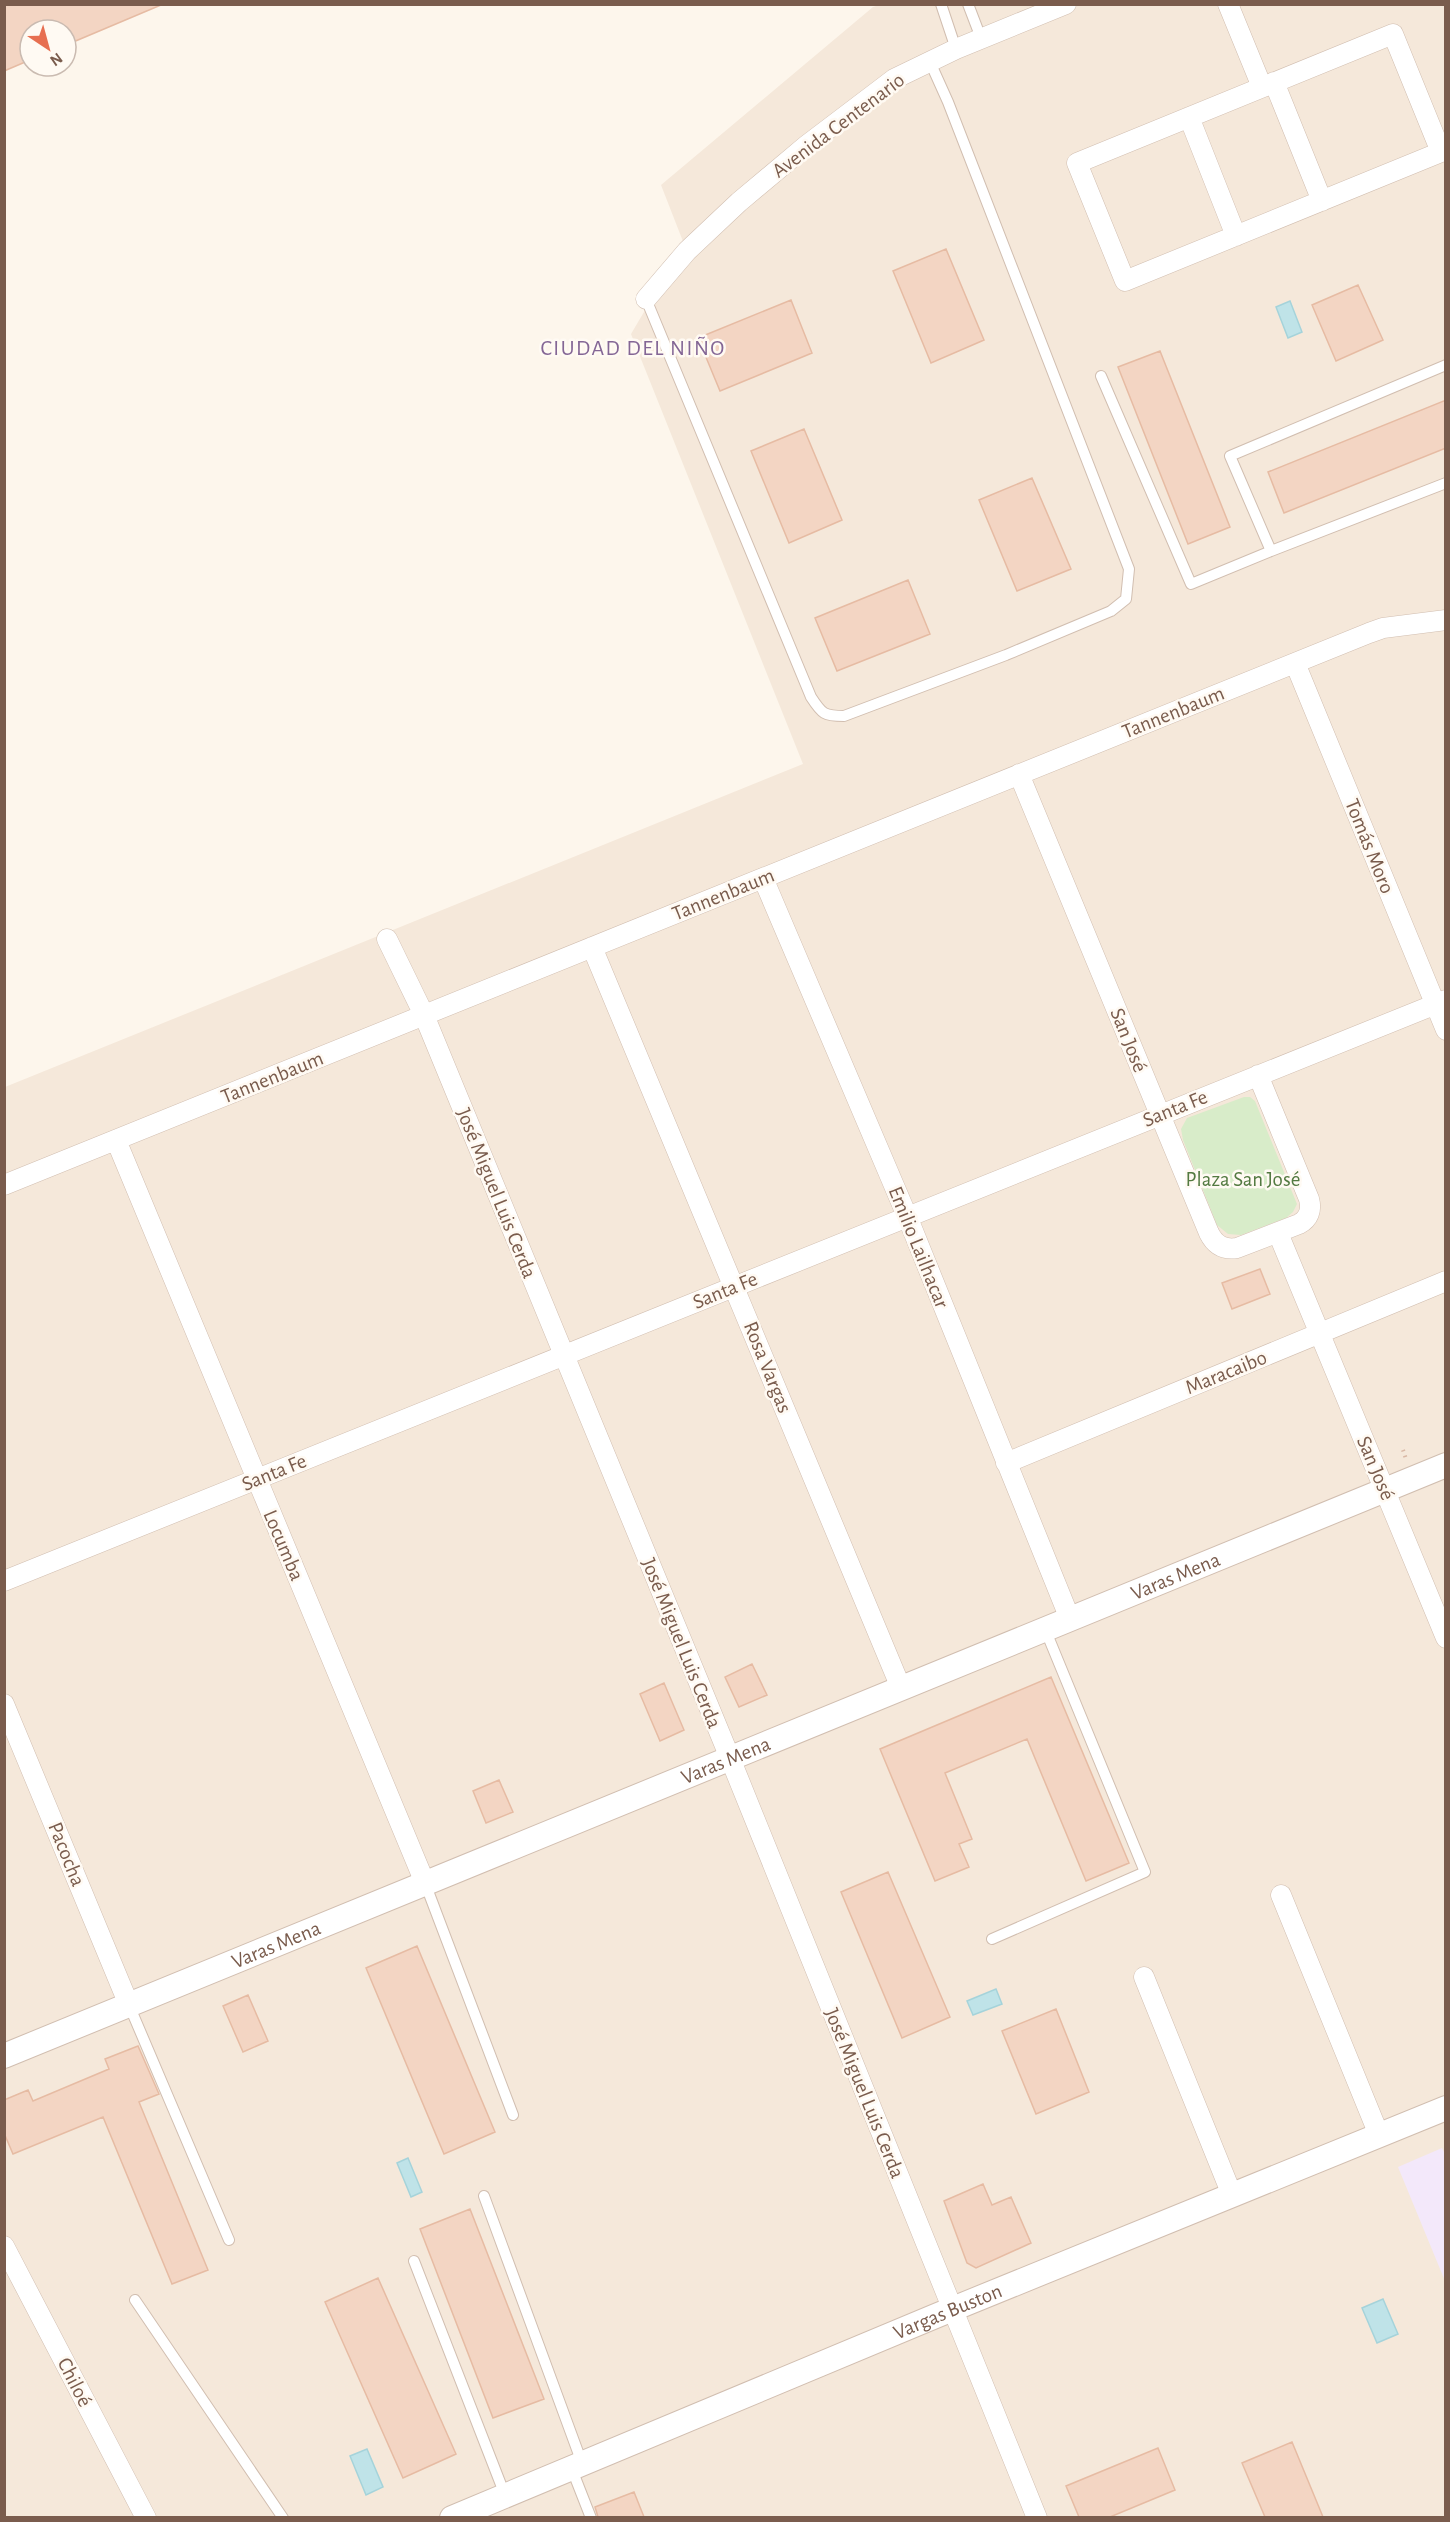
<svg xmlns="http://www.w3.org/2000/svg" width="1450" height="2522" font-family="'Alegreya Sans',sans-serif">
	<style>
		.residential { fill: #f5e8da }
		.education { fill: #f3e8fa }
		.green { fill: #d8ecc9 }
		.water { fill: #bfe3e8; stroke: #a5d3da; stroke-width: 1.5 }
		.building { fill: #f3d5c3; stroke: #e6bba3; stroke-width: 1.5 }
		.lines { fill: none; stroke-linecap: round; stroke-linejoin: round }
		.service-casing { stroke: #d1beb0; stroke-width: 12 }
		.minor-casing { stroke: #d1beb0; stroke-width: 21 }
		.tertiary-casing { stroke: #d1beb0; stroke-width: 26 }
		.path { stroke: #d9b8a5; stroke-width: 4; stroke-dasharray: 1.5 4.5; stroke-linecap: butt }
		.service { stroke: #fff; stroke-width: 10 }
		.minor { stroke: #fff; stroke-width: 20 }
		.tertiary { stroke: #fff; stroke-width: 24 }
		.labels { text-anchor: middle; stroke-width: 5; stroke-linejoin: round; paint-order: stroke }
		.street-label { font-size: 21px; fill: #7a5c4d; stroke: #fffaf3 }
		.park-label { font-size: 21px; fill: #537a41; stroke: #fffaf3 }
		.neighbourhood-label { font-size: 22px; letter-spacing: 1.5px; fill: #846695; stroke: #fffaf3 }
	</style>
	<rect width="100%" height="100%" fill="#fdf6ec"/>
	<path class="residential" d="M882,4L1445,5V2517L5,2518V1087L803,764L631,334L684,244L661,185L873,7Z"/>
	<path class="education" d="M1442,2148L1446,2156L1445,2281L1398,2167Z"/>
	<path class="green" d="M1244,1097H1250L1255,1101L1297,1204L1293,1212L1286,1218L1241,1235L1228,1234L1217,1225L1183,1140L1181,1129L1187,1118Z"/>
	<path class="water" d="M1290,301L1302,332L1288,338L1276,307Z
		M996,1989L1002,2004L973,2015L967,2001Z
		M408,2158L422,2192L411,2197L397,2163Z
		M1383,2299L1398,2334L1377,2343L1362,2308Z
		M367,2449L383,2487L366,2495L350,2456Z"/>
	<path class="building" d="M4,4H161V5L66,45V30H30V60L4,71Z
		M946,249L984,340L931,363L893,271Z
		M1358,285L1383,340L1336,361L1312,305Z
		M791,300L812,353L720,391L698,338Z
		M1160,351L1230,527L1188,544L1118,367Z
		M1446,400V448L1284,513L1268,472Z
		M804,429L842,520L789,543L751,451Z
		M1032,478L1071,569L1017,591L979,500Z
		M908,580L930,634L837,671L815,618Z
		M1260,1269L1270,1294L1232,1309L1222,1283Z
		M752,1664L767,1695L739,1707L725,1677Z
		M1051,1677L1129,1863L1086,1881L1027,1739L945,1773L972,1839L959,1844L969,1867L935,1881L880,1749Z
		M664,1683L684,1730L660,1741L640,1694Z
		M499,1780L513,1812L486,1823L473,1791Z
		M888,1872L950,2017L902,2038L841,1892Z
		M417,1946L495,2132L444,2154L366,1968Z
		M248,1995L268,2041L243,2052L223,2006Z
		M1056,2009L1089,2092L1036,2114L1002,2031Z
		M138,2046L159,2094L139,2102L208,2270L172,2284L103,2117L13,2154L4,2133V2100L28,2090L33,2101L109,2069L105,2059Z
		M983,2184L992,2205L1011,2197L1031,2243L976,2268L967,2263L944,2201Z
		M470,2209L544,2399L493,2418L420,2229Z
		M378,2278L456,2454L403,2478L325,2302Z
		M1292,2442L1323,2517H1265L1242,2463Z
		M1158,2448L1175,2490L1110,2517H1079L1066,2486Z
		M634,2492L644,2517H598L595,2507Z"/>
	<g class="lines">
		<defs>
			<path id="service" d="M941,4L956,49
				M968,4L981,38
				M646,299L811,697C822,714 824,716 844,716L1006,655L1111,611L1126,599L1129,569L948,102L930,62
				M1446,365L1230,456L1271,551L1446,483
				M1101,376L1191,584L1271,551
				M425,1883L513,2115
				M992,1939L1145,1872L1045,1629
				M129,2005L229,2240
				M484,2196L582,2463
				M414,2261L505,2495
				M135,2300L283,2518
				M571,2467L591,2518"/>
			<path id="minor" d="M1228,4L1262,87
				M1393,34L1441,152L1125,281L1077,163Z
				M1274,82L1322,201
				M1189,117L1236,236
				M646,299L687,251L739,202L807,145L894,79L956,49L1066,4
				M1295,663L1446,1030
				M1019,774L1209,1233C1215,1245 1224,1250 1237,1248L1299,1224C1309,1219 1312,1210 1309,1199L1258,1075
				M763,878L907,1216L1070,1619
				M387,939L424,1015L730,1758L1037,2518
				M592,947L901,1688
				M116,1140L425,1883
				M4,1185L1369,633L1383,628L1446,620
				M1278,1233L1446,1638
				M1006,1463L1446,1281
				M4,1581L1446,1000
				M4,1704L129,2005
				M1281,1895L1379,2135
				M1144,1977L1232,2195
				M4,2246L146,2518"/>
			<g id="tertiary">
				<path id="s1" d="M4,2056L1446,1465"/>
				<path id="s2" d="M452,2518L938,2315L1446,2108"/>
			</g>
		</defs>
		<use href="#service" class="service-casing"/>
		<use href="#minor" class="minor-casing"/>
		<use href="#tertiary" class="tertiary-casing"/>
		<path class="path" d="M1403,1450L1406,1459"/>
		<use href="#service" class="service"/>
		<use href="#minor" class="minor"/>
		<use href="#tertiary" class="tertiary"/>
	</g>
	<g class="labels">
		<g class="street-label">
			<text transform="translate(838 125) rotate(-37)" y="7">Avenida Centenario</text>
			<text transform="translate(1173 712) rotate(-22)" y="7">Tannenbaum</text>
			<text transform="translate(1370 846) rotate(68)" y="7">Tomás Moro</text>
			<text transform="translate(723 894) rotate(-22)" y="7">Tannenbaum</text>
			<text transform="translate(1129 1040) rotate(68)" y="7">San José</text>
			<text transform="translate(272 1077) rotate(-22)" y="7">Tannenbaum</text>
			<text transform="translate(1175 1108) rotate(-22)" y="7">Santa Fe</text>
			<text transform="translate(497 1193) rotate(68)" y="7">José Miguel Luis Cerda</text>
			<text transform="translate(919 1247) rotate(68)" y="7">Emilio Lailhacar</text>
			<text transform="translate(725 1290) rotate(-22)" y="7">Santa Fe</text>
			<text transform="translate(768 1367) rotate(68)" y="7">Rosa Vargas</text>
			<text transform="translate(1226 1372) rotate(-22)" y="7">Maracaibo</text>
			<text transform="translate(1376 1468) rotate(67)" y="7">San José</text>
			<text transform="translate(274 1472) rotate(-22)" y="7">Santa Fe</text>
			<text transform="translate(284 1545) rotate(67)" y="7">Locumba</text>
			<text dy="7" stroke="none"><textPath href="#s1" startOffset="1266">Varas Mena</textPath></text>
			<text transform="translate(682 1643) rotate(68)" y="7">José Miguel Luis Cerda</text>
			<text dy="7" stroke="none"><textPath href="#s1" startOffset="780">Varas Mena</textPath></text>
			<text transform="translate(67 1854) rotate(68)" y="7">Pacocha</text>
			<text dy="7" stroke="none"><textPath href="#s1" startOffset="294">Varas Mena</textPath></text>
			<text transform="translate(865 2093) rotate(68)" y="7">José Miguel Luis Cerda</text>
			<text dy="7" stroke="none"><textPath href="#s2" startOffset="537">Vargas Buston</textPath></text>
			<text transform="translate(75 2382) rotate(63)" y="7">Chiloé</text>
		</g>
		<g class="park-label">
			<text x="1243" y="1186">Plaza San José</text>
		</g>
		<g class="neighbourhood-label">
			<text x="633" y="355">CIUDAD DEL NIÑO</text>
		</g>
	</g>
	<rect width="1450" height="2522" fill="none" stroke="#7a5c4d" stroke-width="12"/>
	<g transform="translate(48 48) rotate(144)"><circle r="28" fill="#fffaf3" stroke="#cabbb1" stroke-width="1.5"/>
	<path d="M0-4.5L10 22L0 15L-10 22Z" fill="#e76f51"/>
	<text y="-9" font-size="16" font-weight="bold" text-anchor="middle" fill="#7a5c4d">N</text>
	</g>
</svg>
